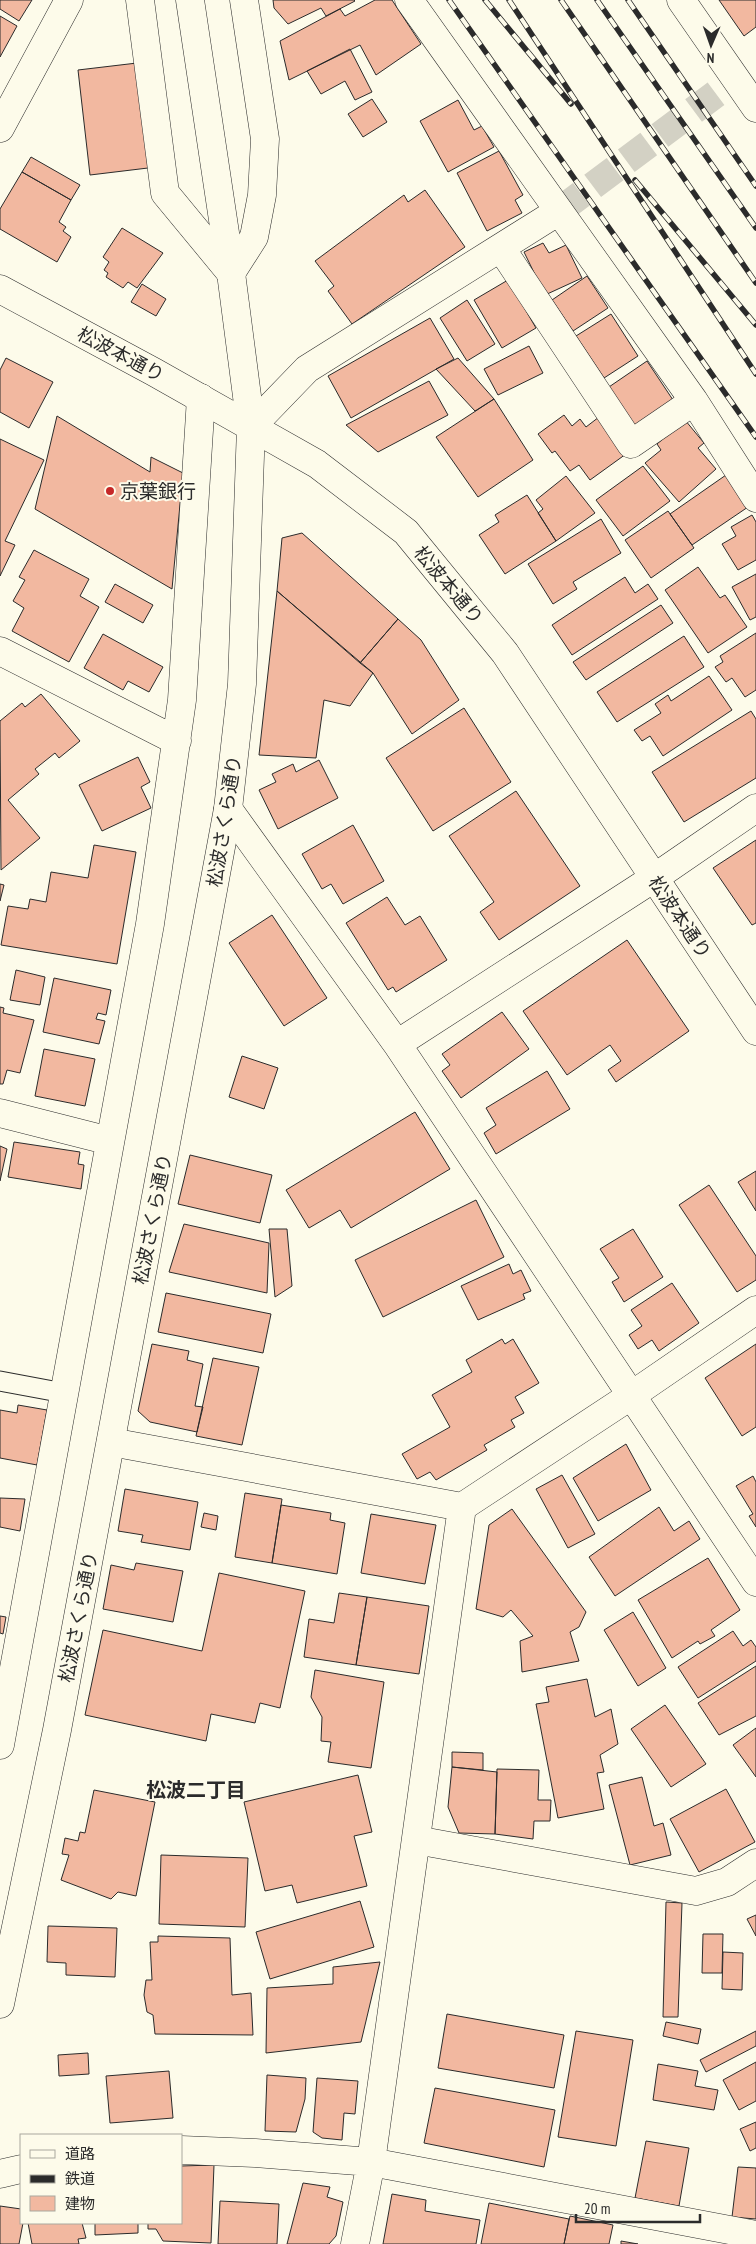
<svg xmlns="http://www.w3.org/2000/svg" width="756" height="2244" font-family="'PT Sans Narrow','Noto Sans JP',sans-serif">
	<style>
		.building { fill: #f2b8a0; stroke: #2b2b2b }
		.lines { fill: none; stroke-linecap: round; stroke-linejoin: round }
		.pedestrian-tunnel { stroke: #d3d1c4; stroke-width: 28; stroke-dasharray: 28 14; stroke-linecap: butt }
		.service-casing { stroke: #2b2b2b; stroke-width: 21 }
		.minor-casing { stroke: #2b2b2b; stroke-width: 29 }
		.tertiary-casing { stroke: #2b2b2b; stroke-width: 29 }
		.service { stroke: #fdfbea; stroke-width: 19 }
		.minor { stroke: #fdfbea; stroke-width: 28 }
		.tertiary { stroke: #fdfbea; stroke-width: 28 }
		.rail-casing { stroke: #2b2b2b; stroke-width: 5.5 }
		.rail { stroke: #fdfbea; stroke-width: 4; stroke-dasharray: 11; stroke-linecap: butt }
		.poi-dot { fill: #c62828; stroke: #fdfbea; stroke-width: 2 }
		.labels { text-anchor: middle; stroke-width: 4; stroke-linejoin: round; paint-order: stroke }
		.street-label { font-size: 19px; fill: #2b2b2b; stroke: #fdfbea }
		.poi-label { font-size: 19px; fill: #2b2b2b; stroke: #fdfbea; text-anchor: start }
		.neighbourhood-label { font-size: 20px; font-weight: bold; fill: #2b2b2b; stroke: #fdfbea }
	</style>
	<rect width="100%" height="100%" fill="#fdfbea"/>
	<path class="building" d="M0,0H32L19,21L0,9Z
		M273,0H354L355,1L326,16L321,8L288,24L274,8Z
		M375,0H392L421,44L376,75L360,45L289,80L280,41L340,9L345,16Z
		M719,0H756V27L744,36Z
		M0,16L17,26L0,57Z
		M350,49L372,92L355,100L345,81L321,94L307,71Z
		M137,63L148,168L90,175L78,70Z
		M372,99L387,122L363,137L348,114Z
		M458,100L474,130L482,126L494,147L448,172L420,121Z
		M499,151L523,195L515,200L522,213L487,231L457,173Z
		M31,157L80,185L71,200L22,172Z
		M22,172L71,200L59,222L66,227L63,231L71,237L57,262L0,229V209Z
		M425,190L465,247L352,324L328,291L334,286L315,261L404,195L408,202Z
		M122,228L163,253L137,288L128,282L123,288L106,277L108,273L104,270L109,262L103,257Z
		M543,243L549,253L566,245L582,278L545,295L524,252Z
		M587,276L608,308L573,331L552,300Z
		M508,280L536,328L502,348L474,300Z
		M142,284L166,299L156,316L131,302Z
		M467,300L495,344L467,361L440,318Z
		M611,314L638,356L604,378L576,336Z
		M430,318L454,359L351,418L328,376Z
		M529,346L543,373L498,395L484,369Z
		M6,358L53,382L29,428L0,412V370Z
		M458,358L494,399L475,411L436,369Z
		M647,361L675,403L634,431L606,389Z
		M429,381L448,415L378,452L346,425Z
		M494,399L533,460L478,497L436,437Z
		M564,415L572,426L580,419L586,427L599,417L626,454L590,480L579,465L570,471L555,451L552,453L538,434Z
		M57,416L150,472L151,457L183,473L172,589L35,509Z
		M685,420L704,443L698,448L716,469L679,502L645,463L661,450L657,444Z
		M0,439L44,460L5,541L15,545L0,576Z
		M643,466L670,501L623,536L596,500Z
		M726,475L748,507L692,545L670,514Z
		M566,476L595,513L556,541L538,513L543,509L536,500Z
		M527,495L556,541L505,574L479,535L499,522L495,515Z
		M668,511L694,548L651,578L625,540Z
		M752,515L756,522V560L738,570L722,544L736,536L731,527Z
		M601,519L621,553L573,582L577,589L553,604L528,564Z
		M302,533L398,619L360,663L277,591L282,538Z
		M34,550L89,579L80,596L99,607L69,662L12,631L24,608L13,601L25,580L19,577Z
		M698,567L720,598L725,595L747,627L708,653L665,590Z
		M756,574V617L750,620L732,587Z
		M625,577L635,593L648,584L658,599L572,655L552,625Z
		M115,584L153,605L143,623L105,602Z
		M277,591L373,673L350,706L324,700L316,758L259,755Z
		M661,605L673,623L586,680L573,662Z
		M398,619L421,640L459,700L412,734L373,673L360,663Z
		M756,633V690L745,697L732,678L726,682L715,667L723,662L720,656Z
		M103,634L163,667L149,692L128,681L123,690L84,668Z
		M684,636L704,667L617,722L597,692Z
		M709,676L732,710L663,756L650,736L642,741L634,730L661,713L655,704L668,695L671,701Z
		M41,694L80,741L59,758L55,753L35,769L39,774L8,800L40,838L1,870L0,721L22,703L25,707Z
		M464,708L511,782L433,831L386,758Z
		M751,711L756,719V778L684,822L652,772Z
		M138,757L150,782L141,787L151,808L102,831L79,785Z
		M319,760L338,798L278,829L259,790L276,782L272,774L293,764L296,772Z
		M516,791L580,886L499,940L480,912L494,902L449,836Z
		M353,825L384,881L343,904L331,884L322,889L302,854Z
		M756,840V923L752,925L713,868Z
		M94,845L136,852L117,964L1,945L8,906L28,909L30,899L46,902L51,872L88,878Z
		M0,884L4,885L0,901Z
		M387,897L405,925L420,916L447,960L396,992L393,987L388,990L346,923Z
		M272,915L327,998L284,1026L229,943Z
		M627,940L689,1031L616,1082L608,1070L621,1061L610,1045L567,1075L523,1011Z
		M16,970L45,977L40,1005L10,1000Z
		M54,978L111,990L106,1015L98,1013L96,1019L105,1021L99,1044L43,1032Z
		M0,1007L4,1008L3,1013L34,1020L20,1073L7,1070L3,1084H0Z
		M502,1012L529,1049L461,1098L442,1071L450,1065L442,1054Z
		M44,1049L95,1059L85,1106L35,1096Z
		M242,1056L278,1068L264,1109L229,1097Z
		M547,1071L570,1109L496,1154L484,1133L496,1125L486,1108Z
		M415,1112L450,1169L351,1228L340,1210L309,1228L286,1190Z
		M14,1142L80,1152L78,1164L84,1165L81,1189L8,1177Z
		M0,1146L7,1149L0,1181Z
		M190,1155L272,1175L260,1223L178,1204Z
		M756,1171V1211L738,1182Z
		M709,1185L756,1256V1280L737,1292L679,1205Z
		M476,1200L504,1257L383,1317L355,1260Z
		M184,1224L269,1243L267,1293L169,1272Z
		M269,1229H287L292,1286L275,1297Z
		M633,1229L663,1277L624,1302L612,1282L619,1278L600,1249Z
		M509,1264L513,1274L521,1270L531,1291L523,1294L525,1299L478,1320L461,1286Z
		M672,1283L699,1323L659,1351L652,1340L638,1349L629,1335L642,1326L631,1310Z
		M166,1293L271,1314L263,1353L158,1332Z
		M502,1339L505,1344L513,1339L539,1383L515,1397L524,1413L511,1420L515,1427L484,1445L487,1450L436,1480L430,1472L417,1479L402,1454L450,1427L432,1395L472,1372L466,1360Z
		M152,1344L189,1351L187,1360L203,1364L195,1406L203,1407L197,1432L150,1422L138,1411Z
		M756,1344V1427L742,1436L705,1378Z
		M213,1358L259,1367L242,1445L196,1436Z
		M18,1405L47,1410L37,1465L0,1458V1410L17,1413Z
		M626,1444L651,1490L598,1521L573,1478Z
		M562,1475L595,1534L568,1548L536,1489Z
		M753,1476L756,1482V1527L749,1516L753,1514L736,1486Z
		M125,1489L198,1502L190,1550L141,1542L143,1535L118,1531Z
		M245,1493L282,1499L272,1563L235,1557Z
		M0,1498L25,1499L20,1531L0,1527Z
		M281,1505L331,1513L330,1520L345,1523L337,1574L272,1563Z
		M659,1507L674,1531L689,1521L700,1539L615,1596L589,1557Z
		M512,1509L586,1612L579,1627L570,1632L579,1661L522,1672L520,1641L533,1636L511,1610L503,1617L476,1609L489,1525Z
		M204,1513L218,1516L216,1530L201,1527Z
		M371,1514L436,1525L425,1584L361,1573Z
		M708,1558L740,1610L711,1630L715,1636L700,1644L698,1641L672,1658L638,1600Z
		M136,1563L183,1571L173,1622L103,1609L111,1565L134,1570Z
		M219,1573L305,1591L280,1708L260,1703L255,1723L211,1714L206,1741L85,1715L103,1630L202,1651Z
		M339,1593L367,1597L356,1665L304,1657L309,1619L334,1623Z
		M367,1597L429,1606L419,1674L356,1665Z
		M633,1612L666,1668L638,1686L604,1630Z
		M0,1616L6,1617L3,1634L0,1633Z
		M733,1631L743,1646L751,1640L756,1647V1661L698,1698L678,1667Z
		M756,1666V1716L719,1735L698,1703Z
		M315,1670L384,1682L371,1768L328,1762L331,1742L321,1741L322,1717L311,1697Z
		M587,1679L595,1717L611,1709L618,1744L600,1755L604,1772L597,1773L604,1809L558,1818L536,1704L549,1702L546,1687Z
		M665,1705L706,1764L671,1787L631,1729Z
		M756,1728V1777L733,1745Z
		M452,1752L483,1753V1770L452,1767Z
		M452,1767L497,1772L495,1834L459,1833L448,1807Z
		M497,1769L539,1770L538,1800H551L550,1821H534L533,1839L495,1834Z
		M358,1775L372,1832L354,1836L367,1886L297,1903L292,1885L265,1891L244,1802Z
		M642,1777L654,1826L663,1823L671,1855L630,1865L609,1785Z
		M726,1789L755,1842L699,1872L670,1819Z
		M94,1790L155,1802L136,1896L118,1892L111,1899L61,1880L69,1855L62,1854L65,1838L78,1841L80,1832L85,1833Z
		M161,1855L248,1858L245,1927L159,1924Z
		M360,1901L374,1947L270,1979L256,1932Z
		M666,1902L682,1903L678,2017H663Z
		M756,1915V1936L747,1919Z
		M48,1926L117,1928L115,1977L66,1975V1963L47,1962Z
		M703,1934H723L722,1973H702Z
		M158,1936L230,1938L232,1995L251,1993L253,2035L155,2034L153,2015L147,2012L144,1995L146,1980H152L150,1942H158Z
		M723,1952L743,1953L742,1990L722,1989Z
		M380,1962L361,2042L266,2053L267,1988L333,1984V1967Z
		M447,2014L564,2035L554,2088L438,2068Z
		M666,2022L701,2029L698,2044L663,2036Z
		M576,2031L633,2040L616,2146L558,2137Z
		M756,2031V2046L706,2072L700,2060Z
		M88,2053L89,2074L59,2076L58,2055Z
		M756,2062V2101L739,2110L723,2080Z
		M658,2064L698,2071L695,2086L718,2090L714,2110L653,2100Z
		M169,2071L173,2118L110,2123L106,2076Z
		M267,2075L306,2078L305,2099L296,2132L265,2131Z
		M317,2078L358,2081L355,2114L344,2113L342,2140L322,2138L313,2132Z
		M435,2088L555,2110L544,2167L424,2143Z
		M756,2122V2148L750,2151L740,2129Z
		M646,2141L689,2148L679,2206L635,2198Z
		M214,2165L211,2243L163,2241L156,2229H148V2223H181V2166Z
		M738,2167L756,2168V2219L732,2217Z
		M303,2183L330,2187L327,2197L343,2202L336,2236L329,2244H287Z
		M392,2194L426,2200L425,2211L480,2220L476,2244H383Z
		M220,2201L279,2204L277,2244H218Z
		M489,2203L569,2219L564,2244H481Z
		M0,2206L21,2209L23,2223L19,2244H0Z
		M570,2216L613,2225L609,2244H564Z
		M28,2223H82L86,2238L78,2239L79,2244H32Z
		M95,2223H138V2233L95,2235Z
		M621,2241L638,2244H621Z"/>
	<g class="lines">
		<path class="pedestrian-tunnel" d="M559,211L737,78"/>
		<defs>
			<path id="service" d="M0,1381L64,1393"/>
			<path id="minor" d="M140,0L165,193L231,273L254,237L262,195L265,139L244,0
				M409,0L694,401L756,498
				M681,0L756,108
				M501,248L631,444L694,401
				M251,427L307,369L559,211
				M0,651L177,741
				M228,809L397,1044L756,1582
				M397,1044L654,878L756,808
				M0,1113L110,1141
				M111,1442L462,1507L632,1395L756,1310
				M0,1745L150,924L182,700L201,398
				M416,1840L696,1891L727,1882L756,1863
				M181,2150L255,2153L371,2162L756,2235
				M0,2174L21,2169
				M355,2244L371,2162L462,1507"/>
			<path id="tertiary" d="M0,128L69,0
				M0,289L154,372L317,464L406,532L505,653L756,1031
				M0,2004L57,1730L228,809L242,684L251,427L231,273L190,0"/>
		</defs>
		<use href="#service" class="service-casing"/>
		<use href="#minor" class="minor-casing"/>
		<use href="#tertiary" class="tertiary-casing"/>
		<use href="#service" class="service"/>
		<use href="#minor" class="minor"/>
		<use href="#tertiary" class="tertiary"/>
		<defs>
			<path id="rail" d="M449,0L756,437
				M485,0L571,104
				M509,0L756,374
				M561,0L756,283
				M597,0L756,228
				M628,0L756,186
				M635,180L756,325"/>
		</defs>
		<use href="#rail" class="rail-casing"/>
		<use href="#rail" class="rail"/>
	</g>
	<circle class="poi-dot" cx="110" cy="491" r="5"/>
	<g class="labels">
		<g class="street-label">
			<text transform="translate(121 354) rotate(28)" y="7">松波本通り</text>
			<text transform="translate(449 585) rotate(50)" y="7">松波本通り</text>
			<text transform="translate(224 821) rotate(-81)" y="7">松波さくら通り</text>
			<text transform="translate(680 917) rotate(56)" y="7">松波本通り</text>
			<text transform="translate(152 1219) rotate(-79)" y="7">松波さくら通り</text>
			<text transform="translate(78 1617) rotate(-79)" y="7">松波さくら通り</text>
		</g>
		<g class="poi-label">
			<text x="120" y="498">京葉銀行</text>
		</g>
		<g class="neighbourhood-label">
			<text x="196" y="1797">松波二丁目</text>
		</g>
	</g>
	<rect x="20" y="2134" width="162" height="90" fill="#fdfbea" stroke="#a9a89e"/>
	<rect x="30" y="2150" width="25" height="8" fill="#fdfbea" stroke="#a9a89e"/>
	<text x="65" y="2159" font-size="15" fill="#2b2b2b">道路</text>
	<rect x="30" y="2175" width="25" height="8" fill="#2b2b2b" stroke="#a9a89e"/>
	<text x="65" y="2184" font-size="15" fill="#2b2b2b">鉄道</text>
	<rect x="30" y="2196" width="25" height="15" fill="#f2b8a0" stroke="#a9a89e"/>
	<text x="65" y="2209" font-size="15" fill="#2b2b2b">建物</text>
	<g transform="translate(711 45) rotate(182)" stroke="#fdfbea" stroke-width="4" paint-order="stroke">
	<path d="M0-4L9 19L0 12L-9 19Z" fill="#2b2b2b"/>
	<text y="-8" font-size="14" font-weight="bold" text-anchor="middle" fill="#2b2b2b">N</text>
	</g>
	<path d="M576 2214v8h124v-8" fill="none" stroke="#2b2b2b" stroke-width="2.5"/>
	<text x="584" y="2214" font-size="15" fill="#2b2b2b" stroke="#fdfbea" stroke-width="4" paint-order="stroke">20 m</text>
</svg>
